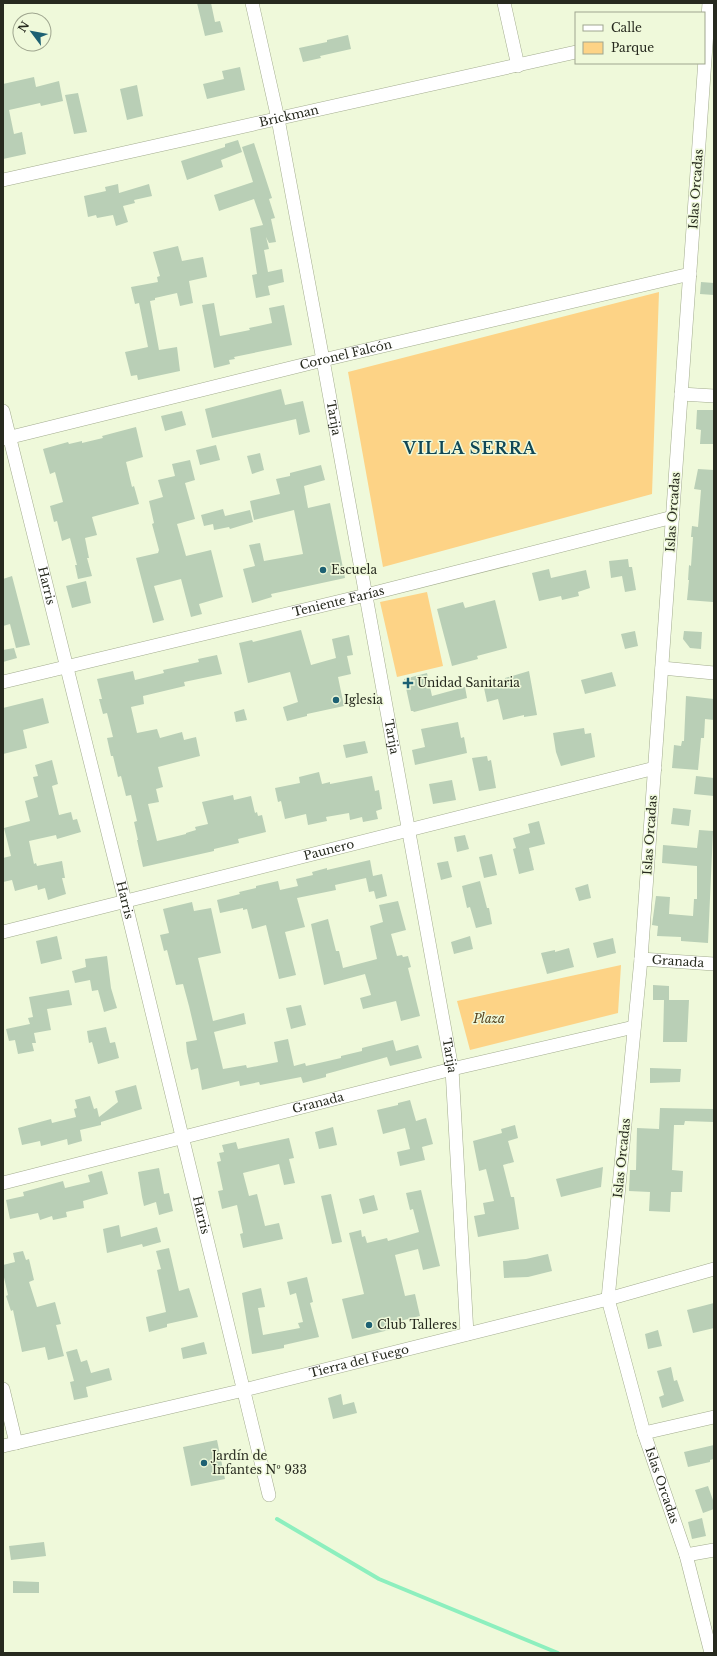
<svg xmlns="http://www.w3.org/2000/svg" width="717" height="1656" font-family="'Libre Baskerville',serif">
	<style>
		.green { fill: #fdd386 }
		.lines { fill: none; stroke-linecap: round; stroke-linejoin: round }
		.stream { stroke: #8defbe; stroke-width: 4 }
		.building { fill: #b9cfb6 }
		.street-casing { stroke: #a3ac8f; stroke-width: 14 }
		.street { stroke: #fff; stroke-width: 13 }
		.poi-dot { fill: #1d6173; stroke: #eff9da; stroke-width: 1.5 }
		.labels { text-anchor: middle; stroke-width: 3; stroke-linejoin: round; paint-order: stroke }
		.street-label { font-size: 12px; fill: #272a1f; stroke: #eff9da }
		.poi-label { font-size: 12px; fill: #272a1f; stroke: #eff9da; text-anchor: start }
		.park-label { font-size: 12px; font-style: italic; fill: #55421e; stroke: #eff9da }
		.district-label { font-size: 16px; font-weight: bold; letter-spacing: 1px; fill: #104756; stroke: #eff9da }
	</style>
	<rect width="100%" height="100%" fill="#eff9da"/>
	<path class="green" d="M659,292L652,494L383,567L348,372Z
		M427,592L443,666L397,677L380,602Z
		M621,965L618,1013L470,1050L457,1001Z"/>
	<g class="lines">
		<path class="stream" d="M277,1519L379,1579L558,1653"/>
	</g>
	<path class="building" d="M197,3H211L215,22L220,21L223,32L205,36Z
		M348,35L351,49L320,56L321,58L303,62L299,48L327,42V40Z
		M240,67L245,90L207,99L203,84L224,79L222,71Z
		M34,77L36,87L59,81L63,101L41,106L40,103L9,110L14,134L22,132L26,154L3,159V84Z
		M137,85L143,116L127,120L120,89Z
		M78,93L87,132L74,134L65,95Z
		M238,140L242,152L221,160L223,167L187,180L181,161L225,147V144Z
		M254,143L272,198L269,199L275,218L271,219L276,242L269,243L266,237L269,249L264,250L268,272L282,269L284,282L268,286L270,295L256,298L252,275L257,274L250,228L263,225L254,199L219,211L214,195L253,182L242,147Z
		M118,184L119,193L149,184L152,196L134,200L135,203L123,206L128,222L116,226L113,215L97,218L96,215L88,217L84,196L106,191L105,187Z
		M178,246L182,261L203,257L207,277L189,281L193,303L180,306L177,293L155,298V300L150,301L159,350L177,347L180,371L138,380L137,375L131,376L125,352L148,347L139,303L135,304L131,287L158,282L157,277L160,276L153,252Z
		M701,282L714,283V295L700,294Z
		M214,303L220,336L250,330L249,328L272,323L269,308L284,305L292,345L234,357L235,359L229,360L230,364L214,368L202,305Z
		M281,389L285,405L303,401L310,432L299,435L296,419L212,438L205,409Z
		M697,410H714V444H700L701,430L696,429Z
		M182,411L186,425L165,431L161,416Z
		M136,427L143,457L126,462L132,487L134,486L139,504L92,517L97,535L85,538L89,558H87L92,576L78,579L75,565H77L70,538L62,541L57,521L54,522L50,506L63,502L55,472L50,474L43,449L68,442L69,444L82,441V443L103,438L102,436Z
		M216,445L220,460L200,465L196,450Z
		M260,453L264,470L252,474L247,456Z
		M190,460L195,480L185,483L195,519L177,524L186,556L211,550L223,597L199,604L202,614L191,617L181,579L154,586L164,620L153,623L136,558L158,553L159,550L152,524L154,523L149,501L163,497L158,480L175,476L172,464Z
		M321,465L325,480L304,486L308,508L330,503L345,578L271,594L272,597L252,603L243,569L255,566L249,545L260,543L264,561L303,554L294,510L254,520L250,501L280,494L276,479L290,476V473Z
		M698,469L714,470L713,500L714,501V588L713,602L687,600L689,580H688L689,565L691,566L693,537H691L692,526L698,527L701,490L694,489Z
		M223,509L225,516L250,510L253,522L230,529L229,527L214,530L213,524L204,526L201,515Z
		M628,559L629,567H632L636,590L625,592L622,576L611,578L609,561Z
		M549,569L551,578L586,570L590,588L578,592L579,596L562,600L561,596L539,601L532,573Z
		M12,576L30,645L16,648L10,624L3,626V579Z
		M86,581L91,603L72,608L66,586Z
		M495,600L507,648L477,656L478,659L452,666L437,609L463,602L465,608Z
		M301,630L311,665L336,658L332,639L349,635L353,655L347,656L351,674L338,677L344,706L307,714V716L287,721L283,707L298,702L290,672L248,683L239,643L252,640L253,642Z
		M635,631L638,646L625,649L621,634Z
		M684,631L702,632L701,649L690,648L683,639Z
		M14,648L17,658L3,662V650Z
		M217,655L222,674L184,682L185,686L143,696L144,704L131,707L137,733L157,729L160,738L182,732L184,740L196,737L200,756L158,767L163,787L156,789L159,802L148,804L157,841L186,834V833L196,830L195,827L208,824L202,802L233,795L234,800L251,796L255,813L257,812L258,816L262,815L266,832L238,839L239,843L214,849V851L143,867L137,840H138L134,822L137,821L131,795L126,796L121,776L118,777L113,756H111L107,738L113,737L107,713L103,714L99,699H102L97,679L133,671L135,680L164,673L163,670L199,662L198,659Z
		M529,671L537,715L524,717V715L503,720L498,699L487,702L484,688L506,682L505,678Z
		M612,672L616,686L585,694L581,680Z
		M427,673L432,696L465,687L467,698L414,712L413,711H411L404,679Z
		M686,696L714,699V720L705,719L704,738H701L698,770L672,768L674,745L681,746L682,741H684Z
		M43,698L49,723L23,730L27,748L3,754V708Z
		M244,709L247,720L236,722L234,712Z
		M458,722L461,738L464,737L467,753L415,765L412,750L425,747L421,729Z
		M584,728L585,734L591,733L595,757L561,766L556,752L553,733Z
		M365,741L368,753L346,758L343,745Z
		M487,756L488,761L491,760L496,788L479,791L472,758Z
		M52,760L58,784L52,786L59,815L71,812L73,820L77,819L81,832L57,839L56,835L29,841L34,864L36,863L37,866L62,861L65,878H62L66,894L48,900L45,888L38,890L37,885L15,891L12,880L3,882V858L11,856L4,828L30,821L25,801L38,797L33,777L38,776L35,765Z
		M319,772L322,784L330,782V784L372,776L375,791L379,790L382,809L376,811L378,819L363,822L362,817L350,820L349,813L326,817L327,821L308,825L306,814L285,819L281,801L278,802L275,788L300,783L299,777Z
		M696,776L714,778V796L694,794Z
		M452,780L456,800L433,804L429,784Z
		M673,808L691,810L689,826L671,824Z
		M539,821L545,844L529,848L534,870L519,874L513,849L516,848L513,838L530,833L528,824Z
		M699,830L713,831L708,943L681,941V937L657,936L658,926L652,925L656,896L670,897L669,914L693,916L694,899H697V866L662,863L663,845L697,848Z
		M465,835L469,849L457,852L454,837Z
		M492,854L497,875L484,878L479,857Z
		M370,860L373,876L382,874L387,896L376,899L374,891L369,892L366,878L335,885L336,890L297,898L305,927L285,932L296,975L279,979L266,925L252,929L247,909L243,910V908L220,913L217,900L240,894L239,892L256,888V886L278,881L280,890L298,886L296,879L313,875L312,872L327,868V870Z
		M448,861L452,877L441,880L437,863Z
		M480,881L487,908H489L492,924L476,928L470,907L467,908L462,886Z
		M588,884L591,898L579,901L575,888Z
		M398,901L406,930L391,934L397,956L402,955L403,957L408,956L411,967L408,968L420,1016L401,1021L396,1001L363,1009L360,998L371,995L365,974L324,985L311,924L328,919L336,951H339L343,968L377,959L370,926L383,922L379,905Z
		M192,902L194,911L211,908L221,953L198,958L213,1021L244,1013L246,1024L214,1032L223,1069L246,1065L247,1068L278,1062L274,1042L288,1039L294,1066L305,1063L306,1066L341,1058V1056L362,1051V1048L393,1040L396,1051L418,1045L422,1058L390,1066L387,1057L326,1074V1077L303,1083L301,1077L260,1085L259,1082L240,1086L239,1081L202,1090L198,1068L191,1070L187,1052L186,1042L197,1040L189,1006L183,984L176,985L167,950L164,951L160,935L169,933L163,909Z
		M57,936L62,959L41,964L36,941Z
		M470,936L473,949L454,954L451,942Z
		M613,938L616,953L597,958L593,943Z
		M569,948L574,967L547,974L541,953L555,950V952Z
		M107,956L111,988L117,1008L104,1012L98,990L92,991L90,980L75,983L72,971L86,967L85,959Z
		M653,985L669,986V1000H689L687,1042H663L664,1000H653Z
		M69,990L72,1005L47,1009L51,1030L34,1033L36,1043H32L34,1051L18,1054L15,1040L9,1041L6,1029L30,1024L28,1018L33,1017L29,997Z
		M301,1005L306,1025L291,1029L286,1008Z
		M106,1027L110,1043L115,1042L119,1058L98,1064L92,1042L89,1043L87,1031Z
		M650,1068L681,1069L680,1082L650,1083Z
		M136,1085L142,1109L101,1122V1125L80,1130L82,1141L68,1145L67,1139L41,1146L40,1141L22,1145L18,1128L51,1119L52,1123L76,1117L74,1109L77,1108L75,1100L90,1096L94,1109L97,1108L99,1117L118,1102L115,1091Z
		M410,1100L416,1121L426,1118L433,1144L422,1147L425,1160L400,1166L397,1152L410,1149L405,1128L383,1134L377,1110L398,1105V1103Z
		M660,1108L714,1109V1122L685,1121L684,1125H674L672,1170L683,1171L682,1192H671L670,1212L649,1211L650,1192L629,1191L630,1170H636L637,1128L659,1129Z
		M515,1125L518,1138L508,1141L514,1162L503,1165L511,1197H514L519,1229L478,1237L474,1216L485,1214L483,1203L494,1201L486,1169L479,1171L473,1141L502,1133L501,1129Z
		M333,1127L337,1145L319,1149L315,1132Z
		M289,1138L294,1158L289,1159L295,1183L284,1185L279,1164L243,1173L249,1196L257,1194L265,1226L279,1223L283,1239L243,1248L240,1234L243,1233L237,1205L222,1209L218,1191L223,1190L217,1162L221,1161L219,1153L224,1152L222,1145L236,1142L238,1149Z
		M603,1167L601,1187L561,1197L556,1179Z
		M159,1168L164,1194L169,1193L173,1211L159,1215L156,1202L144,1206L142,1197L138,1172Z
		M102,1171L108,1194L83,1201L84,1208L66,1212L67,1217L53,1220L52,1216L40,1220L38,1213L10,1219L6,1200L24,1196L23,1192L63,1181L65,1188L90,1182L88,1175Z
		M421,1190L440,1266L423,1270L418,1249L395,1255L405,1296L415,1294L420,1316L388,1324L389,1330L352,1339L342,1299L364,1294L349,1233L361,1230L362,1237L365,1236L367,1243L387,1238L388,1241L419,1232L413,1209L410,1210L406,1193Z
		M331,1194L342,1242L332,1244L321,1196Z
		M374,1195L378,1210L363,1214L359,1199Z
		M119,1225L121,1237L157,1227L161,1242L143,1247L142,1244L107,1253L103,1229Z
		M169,1248L179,1291L189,1288L198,1317L167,1324V1327L149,1332L146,1317L166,1312L157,1270L161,1269L156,1251Z
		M23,1251L26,1260L29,1259L34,1280L29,1282L37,1307L55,1302L61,1324L56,1325L64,1356L48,1360L45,1347L22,1352L13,1310L11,1311L6,1296L8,1295L3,1273V1265L15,1262L13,1253Z
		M548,1254L552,1271L528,1277L504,1278L503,1261L526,1259Z
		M307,1277L313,1302L310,1303L319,1337L284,1345V1348L252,1354L242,1293L261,1288L265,1307L258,1308L263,1335L300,1328L298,1323L303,1322L296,1293L290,1295L287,1282Z
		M714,1303V1328L693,1333L687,1310Z
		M658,1330L662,1346L648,1349L645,1334Z
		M204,1342L207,1354L183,1359L181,1348Z
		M77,1349L81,1362L87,1360L91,1373L109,1368L112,1380L86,1387L88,1397L74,1400L70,1382L74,1381L66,1352Z
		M671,1367L674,1381L677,1380L684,1401L662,1408L659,1397L664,1395L657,1371Z
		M341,1394L343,1405L354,1402L357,1413L333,1419L328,1398Z
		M217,1440L225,1479L191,1486L183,1447Z
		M714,1445V1459L710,1460V1462L688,1467L684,1452Z
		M708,1486L714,1503V1509L703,1513L695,1490Z
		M702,1518L706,1536L692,1539L688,1522Z
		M44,1542L46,1556L11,1560L9,1546Z
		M13,1581L39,1582V1593H13Z"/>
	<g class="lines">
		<defs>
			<g id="street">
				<path id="s1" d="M252,3L278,119L323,360L452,1069L467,1334"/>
				<path d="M504,3L518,66"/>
				<path id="s2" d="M709,3L641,959L608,1299L644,1433L686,1555L711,1653"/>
				<path id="s3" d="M3,180L576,52"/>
				<path d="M681,394L714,396"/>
				<path id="s4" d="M3,411L125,901L269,1495"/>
				<path id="s5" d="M3,439L323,360L690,274"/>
				<path d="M662,668L714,673"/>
				<path id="s6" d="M3,682L366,595L673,517"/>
				<path id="s7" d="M3,932L655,768"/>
				<path id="s8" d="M641,959L714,964"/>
				<path id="s9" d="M3,1183L452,1069L634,1027"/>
				<path d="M3,1389L16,1443"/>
				<path d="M644,1433L714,1417"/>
				<path id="s10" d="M3,1446L244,1390L608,1299L714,1269"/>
				<path d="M686,1555L714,1550"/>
			</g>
		</defs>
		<use href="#street" class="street-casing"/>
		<use href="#street" class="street"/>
	</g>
	<g class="poi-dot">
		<circle cx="323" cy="570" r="4"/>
		<path d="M406 677h4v4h4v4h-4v4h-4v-4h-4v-4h4z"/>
		<circle cx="336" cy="700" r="4"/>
		<circle cx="369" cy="1325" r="4"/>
		<circle cx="204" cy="1463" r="4"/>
	</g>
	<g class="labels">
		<g class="street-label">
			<text dy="4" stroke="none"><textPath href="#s3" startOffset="293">Brickman</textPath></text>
			<text transform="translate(696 189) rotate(-86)" y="4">Islas Orcadas</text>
			<text dy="4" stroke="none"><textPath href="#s5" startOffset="353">Coronel Falcón</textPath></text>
			<text dy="4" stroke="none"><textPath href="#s1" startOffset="423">Tarija</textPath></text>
			<text transform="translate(673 512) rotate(-86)" y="4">Islas Orcadas</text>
			<text dy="4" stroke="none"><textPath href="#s4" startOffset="180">Harris</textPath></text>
			<text dy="4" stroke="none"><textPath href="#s6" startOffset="345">Teniente Farías</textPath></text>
			<text dy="4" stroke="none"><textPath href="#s1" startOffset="747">Tarija</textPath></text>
			<text transform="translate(650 835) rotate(-86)" y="4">Islas Orcadas</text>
			<text dy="4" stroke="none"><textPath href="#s7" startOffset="336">Paunero</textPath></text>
			<text dy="4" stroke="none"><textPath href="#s4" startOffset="504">Harris</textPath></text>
			<text dy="4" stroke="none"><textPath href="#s8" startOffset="37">Granada</textPath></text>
			<text dy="4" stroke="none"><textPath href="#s1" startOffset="1071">Tarija</textPath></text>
			<text dy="4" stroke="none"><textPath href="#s9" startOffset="325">Granada</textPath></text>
			<text transform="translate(622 1158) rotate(-84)" y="4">Islas Orcadas</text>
			<text dy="4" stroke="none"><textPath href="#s4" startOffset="828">Harris</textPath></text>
			<text dy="4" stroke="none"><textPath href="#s10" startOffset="366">Tierra del Fuego</textPath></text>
			<text dy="4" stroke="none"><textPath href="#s2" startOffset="1494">Islas Orcadas</textPath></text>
		</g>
		<g class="poi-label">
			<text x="331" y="574">Escuela</text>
			<text x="417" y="687">Unidad Sanitaria</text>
			<text x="344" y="704">Iglesia</text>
			<text x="377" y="1329">Club Talleres</text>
			<text x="212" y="1460">Jardín de<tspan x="212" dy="14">Infantes Nº 933</tspan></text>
		</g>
		<g class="park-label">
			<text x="489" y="1023">Plaza</text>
		</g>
		<g class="district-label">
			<text x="470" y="454">VILLA SERRA</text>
		</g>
	</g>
	<rect width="717" height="1656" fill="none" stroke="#272a1f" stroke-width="8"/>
	<rect x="575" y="12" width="130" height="52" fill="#eff9da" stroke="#9fa68f"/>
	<rect x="583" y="25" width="20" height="6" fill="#ffffff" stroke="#9fa68f"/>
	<text x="611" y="32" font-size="12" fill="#272a1f">Calle</text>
	<rect x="583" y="42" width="20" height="12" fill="#fdd386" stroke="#9fa68f"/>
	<text x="611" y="52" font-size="12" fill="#272a1f">Parque</text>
	<g transform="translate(32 32) rotate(302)"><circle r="19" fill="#eff9da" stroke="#9fa68f"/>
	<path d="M0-3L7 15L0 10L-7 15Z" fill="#1d6173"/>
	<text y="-6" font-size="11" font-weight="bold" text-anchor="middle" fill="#272a1f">N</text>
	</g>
</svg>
